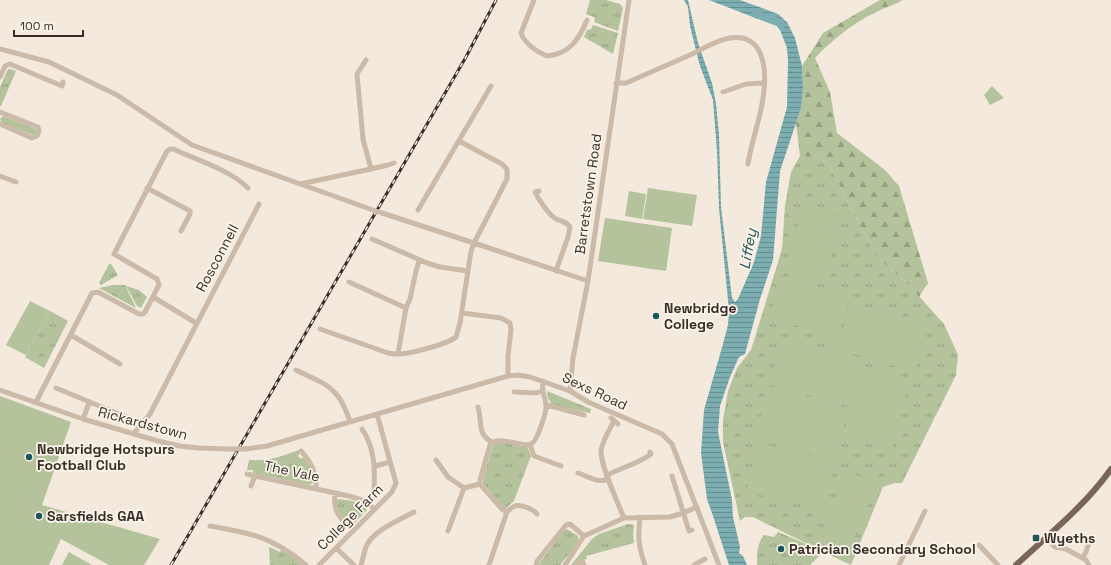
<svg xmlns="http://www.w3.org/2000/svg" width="1111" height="565" font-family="'Space Grotesk',sans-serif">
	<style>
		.grass { fill: url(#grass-tufts) }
		.forest { fill: url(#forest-firs) }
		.park { fill: #b4c39c }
		.water { fill: url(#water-rules) }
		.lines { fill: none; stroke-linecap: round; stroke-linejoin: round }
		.river { stroke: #7badb1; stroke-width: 8 }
		.minor { stroke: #ccbaa8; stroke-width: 5 }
		.major { stroke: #7a6659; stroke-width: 6 }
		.rail-casing { stroke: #382e28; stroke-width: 3 }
		.rail { stroke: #faf3e9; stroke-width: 1.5; stroke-dasharray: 4.5; stroke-linecap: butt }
		.minor-bridge { stroke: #ccbaa8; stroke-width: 5 }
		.poi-dot { fill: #1d555b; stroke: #faf3e9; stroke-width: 1.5 }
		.labels { text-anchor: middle; stroke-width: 3.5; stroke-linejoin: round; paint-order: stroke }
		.street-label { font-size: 14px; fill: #382e28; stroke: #faf3e9 }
		.poi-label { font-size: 14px; font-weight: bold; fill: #382e28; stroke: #faf3e9; text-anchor: start }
		.water-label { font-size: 15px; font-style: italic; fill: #1d555b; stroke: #faf3e9 }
	</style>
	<defs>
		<pattern id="grass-tufts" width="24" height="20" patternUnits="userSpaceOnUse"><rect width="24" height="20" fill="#b4c39c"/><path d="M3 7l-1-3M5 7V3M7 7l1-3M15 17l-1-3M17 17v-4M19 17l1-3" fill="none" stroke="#939f7f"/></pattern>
		<pattern id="forest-firs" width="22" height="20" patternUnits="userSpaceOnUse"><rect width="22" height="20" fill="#b4c39c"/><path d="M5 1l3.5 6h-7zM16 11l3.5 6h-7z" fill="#939f7f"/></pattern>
		<pattern id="water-rules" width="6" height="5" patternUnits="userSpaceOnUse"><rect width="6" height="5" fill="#7badb1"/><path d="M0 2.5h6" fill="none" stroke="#668d90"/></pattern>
	</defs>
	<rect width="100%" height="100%" fill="#f3e9dd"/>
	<path class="grass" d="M590,0H606L620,4L623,8L618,31L594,22L595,19L594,17L586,14Z
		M593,25L618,33L613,54L584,37L587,30L591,29Z
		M8,69H10L16,71L1,106H0V87Z
		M3,116L36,129V133L34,135L30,134L2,123L0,119Z
		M800,156H817L829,165L876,256L908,284L944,324L958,355L956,375L902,483H894L883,487L851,565L823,552L810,565H757C757,555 757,543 764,535L774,537L778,532L816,548L753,517H745L740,521L723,442V420L728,391L737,368L751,350L782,249L785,206L791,172Z
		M109,264H111L118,275L101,285L99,283Z
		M113,285H125L136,308L99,288Z
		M126,286L139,290L147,297L141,308L137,306Z
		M50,311L68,321L44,368L25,357Z
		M547,391L591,409L590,413L552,405L548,398Z
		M499,442L527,446L531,456L514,501L505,509L483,483V479L493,445Z
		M299,450L300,453L298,456L301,459L304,457C310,464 314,472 313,483L309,485L253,473V470H247L249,460C270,461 279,457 299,450Z
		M338,499C349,500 360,501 367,510L352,526L350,522L351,519L348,516L344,518L341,516L336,503Z
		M628,524L634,525L633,534L634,543L586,556L587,559L575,562L576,565H571L592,539L599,534Z
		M567,529L578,536L579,542L560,565H538L564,530Z
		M269,547L280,552L282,548L304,565H270Z"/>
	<path class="forest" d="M880,0H903C894,5 884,8 874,13C852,24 832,40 815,58L830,92L837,133L885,170L899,186L928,283L919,297L908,284L876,256L829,165L817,156H800L796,123L801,108L803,89L802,66L823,33Z"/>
	<path class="park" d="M992,86L1004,98L990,105L984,95Z
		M648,188L697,195L692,226L643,219Z
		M629,191L646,194L642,219L625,216Z
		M804,205L843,217L823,284L784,272Z
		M605,218L672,228L666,271L598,261Z
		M783,276L850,298L837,338L769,317Z
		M30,301L50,311L26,355L6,345Z
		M851,303L929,326L915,372L837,349Z
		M783,337L862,358L849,406L770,385Z
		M861,366L910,378L892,450L843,437Z
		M769,389L848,410L835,458L756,437Z
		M0,396L71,422L42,505L160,539L144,565H109L61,539L49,565H0Z
		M757,443L836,460L825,509L746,492Z
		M847,471L877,484L848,550L819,537Z
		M69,552L92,565H62Z"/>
	<path class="water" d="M684,0H688L698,43L712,83L716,104L719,135L721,207L732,298L735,302L738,299L754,262L761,236L766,182L787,107L788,61L787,48L780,30L771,18L767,17L758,19L709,0H740L778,14L787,22L795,38L802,66L803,89L801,108L780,171L773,260L760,299L745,354L739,357L730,377L720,406L718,432L732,500L733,517L740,547L739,553L743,556L747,565H729L713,516L707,499L701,453L704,410L723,344L728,325L729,310L719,208L717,151L713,100L700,66L690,26L688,7Z"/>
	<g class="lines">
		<path class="river" d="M756,14L780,23L781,25"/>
		<path class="minor" d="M534,0L521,33C525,44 537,52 547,56C570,54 579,39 587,20
			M0,49L49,62L117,95L192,145L370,209
			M366,60L357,74L363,139L371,169L388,165L394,163
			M0,77L5,66L10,64L62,86L63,82
			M616,83H626C647,74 669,64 690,55C703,49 716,40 730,38C766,33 767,73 763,98C760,121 751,142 748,164
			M723,92L746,84L764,83
			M0,112L38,127L39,131L37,136L32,138L0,124
			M0,176L16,182
			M300,184L371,169
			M147,188L190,211V214L181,231
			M539,191L535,192C539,200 549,215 556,219C563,222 564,220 570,227L568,237L556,271
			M418,210L491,86
			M382,213L474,243L588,281
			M372,239L427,263L440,267L468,271
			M349,282L406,308
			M153,297L196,323
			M462,313L501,318L510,323L511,330L508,356V376
			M320,329L388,353C392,354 397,354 401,354C412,353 448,344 456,337L460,323L471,251L474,243L507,179V169L502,164L459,141
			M71,335L120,364
			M398,354L406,308L410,299L416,271L419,261
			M296,370C309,377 326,382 335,393C343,400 346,412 350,421
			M56,388L131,419
			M0,390L83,419L158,441L179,446L199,448L228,449
			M570,391L573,358L588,281L629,0
			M514,392L536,393L542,391
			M36,402L92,293L98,292L139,314H143L145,312L159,285L157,279L114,254L167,151L170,149H173C197,160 230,170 248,188
			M547,405L584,415
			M478,407C482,420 477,435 492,442
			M611,418L618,424
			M83,419L89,403
			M614,421C609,430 603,440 601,450C600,465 618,503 624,518
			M362,429C375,448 375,469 374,491
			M134,433L150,414L259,204
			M530,445L534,456L561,466
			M245,449L267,446L508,376L518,375L530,377L570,391L588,402L662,434L672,444L719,565
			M301,451C311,462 317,473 316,489
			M436,460L448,477L464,488L480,484V480L490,445C499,434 520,448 531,444C537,442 547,411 546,405C545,394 541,394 543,381
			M375,466L390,462
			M578,473C587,476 600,485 608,478
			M247,474L255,476
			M608,475C622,467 638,464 651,454L650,452
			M672,476L689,531L692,530
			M480,484L502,509L507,512
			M251,486L255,476L349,496L362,500L375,509
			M335,493C333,507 337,515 347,525
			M640,517C638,538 638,545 645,565
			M210,526C251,533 273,537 306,565
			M448,531L464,488
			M1045,538L1055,547L1066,549L1086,560L1089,565
			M1082,540L1088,543
			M979,545L998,565
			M336,548L354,565
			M1083,558C1087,551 1088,544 1092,537
			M577,564L583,562L584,565
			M319,565L392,492L396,483L377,414
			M361,565C363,559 364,552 366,547C372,531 399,520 414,512
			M489,565L507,512C514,504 519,504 528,508C532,510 534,510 537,514
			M536,565L537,561L566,525L570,524L584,536
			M565,565L584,536L624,518L670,517L683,513L697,507
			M694,565L705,559
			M899,565L925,511"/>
		<path class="major" d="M1016,565C1048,535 1085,506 1111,469"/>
		<defs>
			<path id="rail" d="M171,565L466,57L496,0"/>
		</defs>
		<use href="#rail" class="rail-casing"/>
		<use href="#rail" class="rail"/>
		<path class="minor-bridge" d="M370,209L382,213
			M228,449H245"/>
	</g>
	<g class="poi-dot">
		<circle cx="656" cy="316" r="4"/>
		<circle cx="29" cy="457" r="4"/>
		<circle cx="39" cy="516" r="4"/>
		<rect x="1032" y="534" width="8" height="8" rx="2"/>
		<circle cx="781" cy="549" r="4"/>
	</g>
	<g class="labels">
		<g class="street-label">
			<text transform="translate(588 194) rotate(-82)" y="5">Barretstown Road</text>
			<text transform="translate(217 258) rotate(-62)" y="5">Rosconnell</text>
			<text transform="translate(595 391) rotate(25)" y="5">Sexs Road</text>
			<text transform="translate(143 423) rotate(15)" y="5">Rickardstown</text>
			<text transform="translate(292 471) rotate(12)" y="5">The Vale</text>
			<text transform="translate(350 517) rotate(-45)" y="5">College Farm</text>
		</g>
		<g class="poi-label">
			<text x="664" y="313">Newbridge<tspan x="664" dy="16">College</tspan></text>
			<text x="37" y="454">Newbridge Hotspurs<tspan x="37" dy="16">Football Club</tspan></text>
			<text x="47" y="521">Sarsfields GAA</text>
			<text x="1044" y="543">Wyeths</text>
			<text x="789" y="554">Patrician Secondary School</text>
		</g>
		<g class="water-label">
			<text transform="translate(748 249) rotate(-80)" y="5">Liffey</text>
		</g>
	</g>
	<path d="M14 30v6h69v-6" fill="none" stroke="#382e28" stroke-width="2"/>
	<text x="20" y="30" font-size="12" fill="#382e28" stroke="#faf3e9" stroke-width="3" paint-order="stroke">100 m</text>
</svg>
